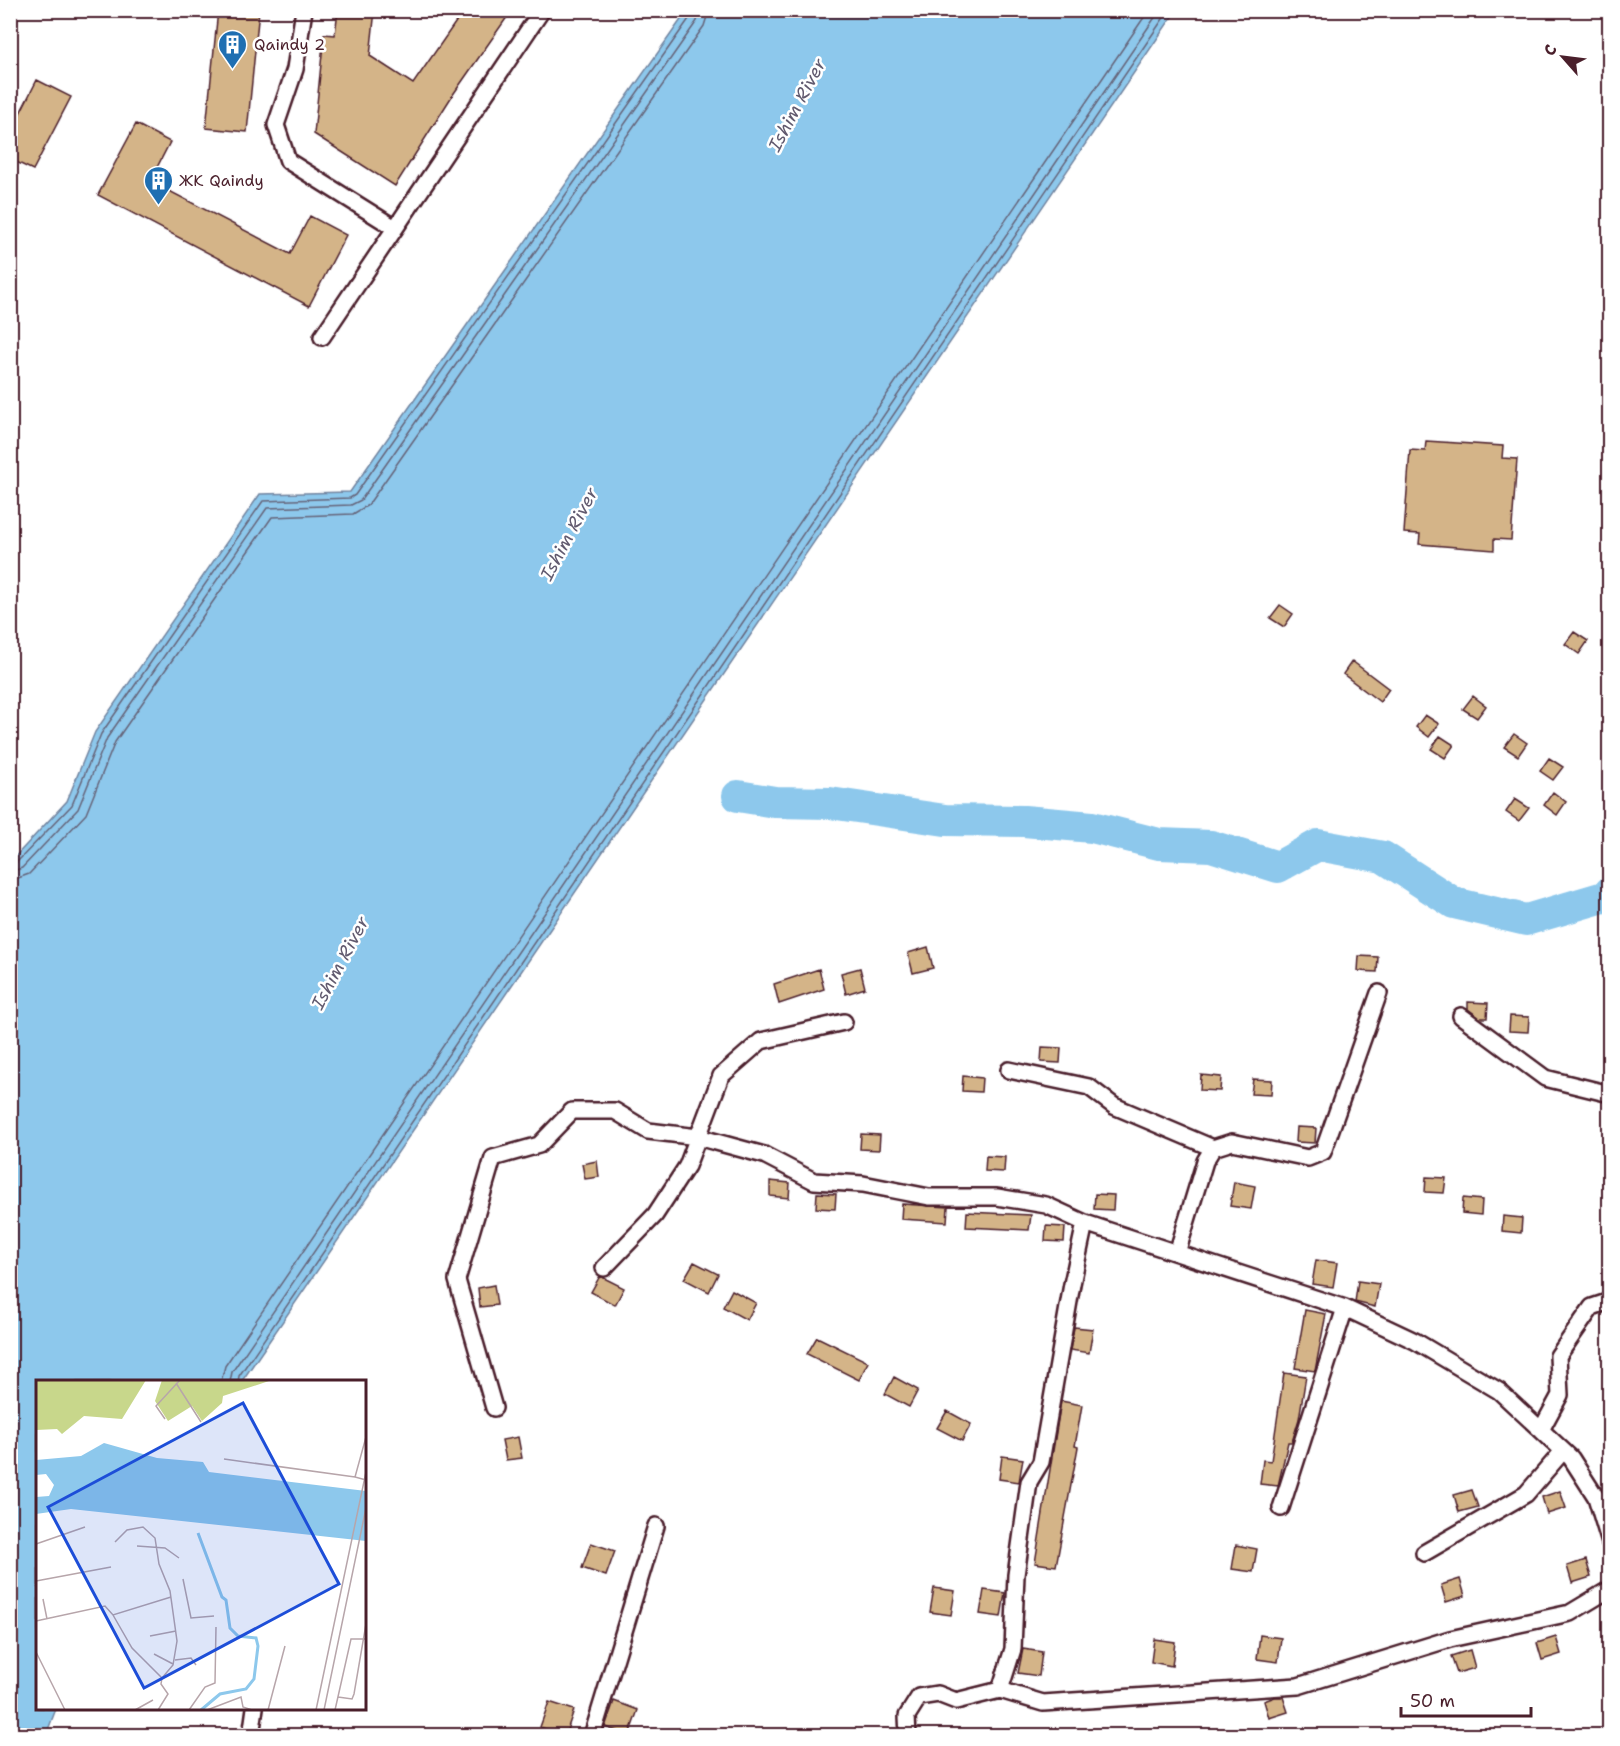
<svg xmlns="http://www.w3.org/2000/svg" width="1620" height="1746" font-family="'Shantell Sans',sans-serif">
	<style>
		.water { fill: #8dc8ec; stroke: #72849f; stroke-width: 1.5 }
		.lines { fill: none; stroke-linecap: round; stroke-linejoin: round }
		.shore { stroke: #656378; stroke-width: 1.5 }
		.river { stroke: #8dc8ec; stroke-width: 32 }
		.building { fill: #d4b488; stroke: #4a1f2b; stroke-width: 1.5 }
		.street-casing { stroke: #4a1f2b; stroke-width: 20 }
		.street { stroke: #fff; stroke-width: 15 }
		.labels { text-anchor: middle; stroke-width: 5; stroke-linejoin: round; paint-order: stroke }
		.poi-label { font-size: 16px; fill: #4a1f2b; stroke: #fff; text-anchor: start }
		.water-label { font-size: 18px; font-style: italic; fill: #615a6f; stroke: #fff }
		.inset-river { fill: none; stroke: #8dc8ec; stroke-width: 3 }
		.inset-road { fill: none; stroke: #b7a5aa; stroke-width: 1.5 }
		.view { fill: #1d4ed8; fill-opacity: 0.15; stroke: #1d4ed8; stroke-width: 3 }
		.inset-edge { fill: none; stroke: #4a1f2b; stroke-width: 3 }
	</style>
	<rect width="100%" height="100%" fill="#fff"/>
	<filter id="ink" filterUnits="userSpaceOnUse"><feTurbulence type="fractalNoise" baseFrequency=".0167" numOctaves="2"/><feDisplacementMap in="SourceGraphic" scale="12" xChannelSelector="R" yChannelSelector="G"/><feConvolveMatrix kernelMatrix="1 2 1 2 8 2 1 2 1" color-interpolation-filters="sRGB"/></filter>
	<g filter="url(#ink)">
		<path class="water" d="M687,11H1176L242,1381L38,1382V1708L56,1709L46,1735H11V861L67,801L95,732L260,494L350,492Z"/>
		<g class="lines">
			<path class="shore" d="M10,864L17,862L72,805L101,734L263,501L350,498L355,495L691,16L692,10
				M10,872L22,868L78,809L107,738L267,508L351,505L361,500L697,21L700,10
				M10,881L29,874L86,814L115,742L272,517L353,514L368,505L704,26L709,10
				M221,1382L225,1366L1149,10
				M230,1382L232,1372L1160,10
				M238,1382L239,1376L1169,10"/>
			<path class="river" d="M738,796L775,802L830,803L945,820L1024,821L1092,827L1159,844L1211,846L1278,867L1318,845L1383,857L1454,903L1526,920L1607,896L1610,892"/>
		</g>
		<path class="building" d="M218,10H259L247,132L206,128Z
			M338,10H375L370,56L413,84L464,10H512L452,96L395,186L314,134L324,34L335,35Z
			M37,80L71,97L33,170L10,159V113L18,117Z
			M136,124L170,142L150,181L290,254L310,216L346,235L309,306L98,195Z
			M1426,441L1503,446L1502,458L1517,459L1511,540L1494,539V550L1419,544L1420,534L1404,533L1410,450L1425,451Z
			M1280,605L1293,614L1284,627L1270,618Z
			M1574,632L1588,641L1579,654L1565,644Z
			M1352,661L1389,689L1380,702L1343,674Z
			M1473,696L1486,706L1477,718L1463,709Z
			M1425,715L1439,724L1429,737L1416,727Z
			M1514,734L1527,743L1518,756L1504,747Z
			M1440,736L1454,745L1445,758L1431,749Z
			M1549,758L1563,767L1553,780L1540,771Z
			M1553,792L1566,802L1557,815L1544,805Z
			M1515,799L1529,808L1519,821L1506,812Z
			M928,947L933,968L913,973L908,953Z
			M1359,956L1378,957L1377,972L1358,971Z
			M860,968L865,988L846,994L841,973Z
			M819,969L824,989L779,1004L774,984Z
			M1468,1002L1488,1003L1487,1018H1480L1468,1009Z
			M1510,1016L1529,1017L1528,1032L1509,1031Z
			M1042,1047L1061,1048L1060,1063L1041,1062Z
			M1201,1075L1221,1077L1220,1091L1200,1090Z
			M963,1076L982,1078L981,1092L962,1091Z
			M1253,1079L1272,1080L1271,1095L1251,1094Z
			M1297,1127L1316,1128L1315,1143L1296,1142Z
			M861,1134L880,1135L879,1150L860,1149Z
			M986,1156L1005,1157L1004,1172L985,1171Z
			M597,1161L599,1177L585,1179L582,1164Z
			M1426,1177L1446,1178L1444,1193L1425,1192Z
			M770,1181L790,1183L789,1198L770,1196Z
			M1234,1182L1255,1186L1251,1209L1230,1206Z
			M817,1193L836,1194L835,1209L816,1208Z
			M1095,1194L1114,1195L1113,1210L1094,1209Z
			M1463,1198L1482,1200L1481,1215L1462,1213Z
			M902,1204L948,1207L947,1222L901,1219Z
			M967,1212L1031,1215L1029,1230L966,1227Z
			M1503,1216L1522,1218L1521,1233L1502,1231Z
			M1046,1226L1065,1227L1064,1242L1045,1241Z
			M1316,1260L1337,1263L1333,1287L1312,1284Z
			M694,1262L718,1274L709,1292L684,1279Z
			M600,1276L624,1288L615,1305L591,1292Z
			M1358,1281L1379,1284L1375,1307L1355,1302Z
			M494,1285L497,1305L480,1307L478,1288Z
			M732,1290L756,1303L747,1320L723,1307Z
			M1305,1310L1326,1314L1315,1371L1295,1368Z
			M1074,1327L1093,1329L1089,1353L1070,1350Z
			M817,1337L868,1362L859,1380L807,1354Z
			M1284,1373L1306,1376L1299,1419L1292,1442H1288L1278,1486L1260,1484L1263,1460L1271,1461Z
			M894,1377L918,1390L909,1407L885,1394Z
			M1061,1401L1082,1405L1075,1446L1078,1447L1056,1566L1035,1563Z
			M947,1411L971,1424L962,1441L937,1428Z
			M518,1437L522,1458L506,1460L502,1440Z
			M1002,1456L1023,1459L1019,1482L999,1479Z
			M1472,1490L1478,1507L1459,1512L1454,1495Z
			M1560,1491L1566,1508L1547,1514L1542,1497Z
			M591,1543L615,1551L606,1576L582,1568Z
			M1236,1545L1257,1549L1253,1572L1232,1569Z
			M1586,1560L1591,1577L1572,1583L1567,1566Z
			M1460,1579L1465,1596L1446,1602L1441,1585Z
			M934,1588L955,1591L951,1615L930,1612Z
			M984,1590L1005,1593L1001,1617L980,1614Z
			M1260,1635L1281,1638L1278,1662L1257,1659Z
			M1556,1637L1561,1654L1542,1660L1537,1643Z
			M1154,1639L1175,1642L1172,1666L1151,1662Z
			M1023,1649L1042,1652L1039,1676L1018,1673Z
			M1470,1650L1475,1668L1457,1673L1451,1656Z
			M1275,1697H1283L1288,1712L1269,1718L1264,1701Z
			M614,1701L638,1710L629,1735L605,1727Z
			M549,1702L574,1710L565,1736L540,1727Z"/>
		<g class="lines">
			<defs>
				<path id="street" d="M304,10L295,69L276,125L288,161L395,228
					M322,337L542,10
					M1461,1016L1545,1078L1610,1094
					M1009,1070L1089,1087L1114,1106L1213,1148L1232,1142L1308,1158L1323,1152L1379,993
					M1177,1253L1205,1161L1213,1148
					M604,1268L655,1215L687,1166L721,1076L761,1041L844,1022
					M494,1408L457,1280L493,1158L539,1145L572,1111H615L648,1131L698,1137L764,1155L814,1181L863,1184L929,1197H997L1046,1205L1085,1223L1345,1308L1415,1341L1499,1391L1571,1458L1596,1497L1610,1543
					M1541,1430L1560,1395L1558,1356L1592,1307L1610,1301
					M1281,1508L1345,1308
					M1424,1553L1526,1494L1563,1451
					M1000,1690L1043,1703L1298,1686L1450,1639L1570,1613L1610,1589
					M251,1736L255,1708
					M592,1736L656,1526
					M908,1736L907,1716L919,1697L938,1694L956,1701L1000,1690L1013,1649L1016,1575L1029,1482L1041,1462L1072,1284L1085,1223"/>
			</defs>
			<use href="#street" class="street-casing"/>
			<use href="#street" class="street"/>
		</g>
	</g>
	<defs>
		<symbol id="building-pin" viewBox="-11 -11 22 30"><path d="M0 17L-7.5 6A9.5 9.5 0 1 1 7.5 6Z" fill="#1f6fb2" stroke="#fff"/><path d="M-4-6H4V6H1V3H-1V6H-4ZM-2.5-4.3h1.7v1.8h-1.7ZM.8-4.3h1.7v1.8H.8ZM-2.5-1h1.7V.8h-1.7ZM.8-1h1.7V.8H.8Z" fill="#fff"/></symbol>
	</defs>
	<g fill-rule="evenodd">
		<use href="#building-pin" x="216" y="28" width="33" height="45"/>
		<use href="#building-pin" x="142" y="164" width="33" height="45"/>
	</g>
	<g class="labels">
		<g class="poi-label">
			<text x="254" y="50">Qaindy 2</text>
			<text x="179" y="186">ЖК Qaindy</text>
		</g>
		<g class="water-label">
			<text transform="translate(797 105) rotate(-62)" y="6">Ishim River</text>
			<text transform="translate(569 534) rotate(-62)" y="6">Ishim River</text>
			<text transform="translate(340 963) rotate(-62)" y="6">Ishim River</text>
		</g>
	</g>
	<g transform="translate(36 1380)">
		<rect width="330" height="330" fill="#fff"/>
		<path d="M0,0H110L86,39L48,36L26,54L21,49L0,50ZM126,0H232L233,1L187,16L186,23L166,41L156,26L132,41L119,21Z" fill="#c8d78b"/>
		<path d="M68,63L121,78L167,82L173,92L330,111V161L35,129L0,134V117L13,116L18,105L10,94L0,95V80L45,76Z" fill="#8dc8ec"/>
		<path class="inset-river" d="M162,153L186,217L190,220L194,248L202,256L220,258L222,266L218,299L210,309L184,314L165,330"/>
		<path class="inset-road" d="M140,3L165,42M129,39L120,26L144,0M188,79L319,97M330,100L319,97L330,57M79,162L91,150L107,147L119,158L123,184L134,211L141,261L137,285L126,298M0,164L49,147M101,166L129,168L143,178M147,199L155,238L178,236M0,201L75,187M7,219L11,239M77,235L96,268L126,298L125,304L132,314L122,330M0,241L69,226L77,235L135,217M114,256L140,251M0,272L29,330M118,274L137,284M139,280L155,278L160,285M302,317L316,319L318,314L330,244M99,330L117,320M153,330L169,307L179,303L180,247M171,330L205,317L207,327L216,330M232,330L249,266M280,330L330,92M288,330L330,128M299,330L315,259H330"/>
		<path class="view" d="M207,23L303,204L108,308L12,127Z"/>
		<rect width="330" height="330" class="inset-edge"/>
	</g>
	<rect width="1620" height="1746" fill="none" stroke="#fff" stroke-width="36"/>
	<rect x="18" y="18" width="1584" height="1710" fill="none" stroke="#4a1f2b" stroke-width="2" filter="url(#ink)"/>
	<g transform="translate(1563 57) rotate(298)" stroke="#ffffff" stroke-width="4.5" paint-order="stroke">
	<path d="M0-4.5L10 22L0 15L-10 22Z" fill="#4a1f2b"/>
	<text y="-9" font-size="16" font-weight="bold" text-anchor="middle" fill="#4a1f2b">С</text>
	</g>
	<path d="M1401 1707v9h130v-9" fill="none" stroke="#4a1f2b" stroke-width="3"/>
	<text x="1410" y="1707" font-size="18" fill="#4a1f2b" stroke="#ffffff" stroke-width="4.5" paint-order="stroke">50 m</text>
</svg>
